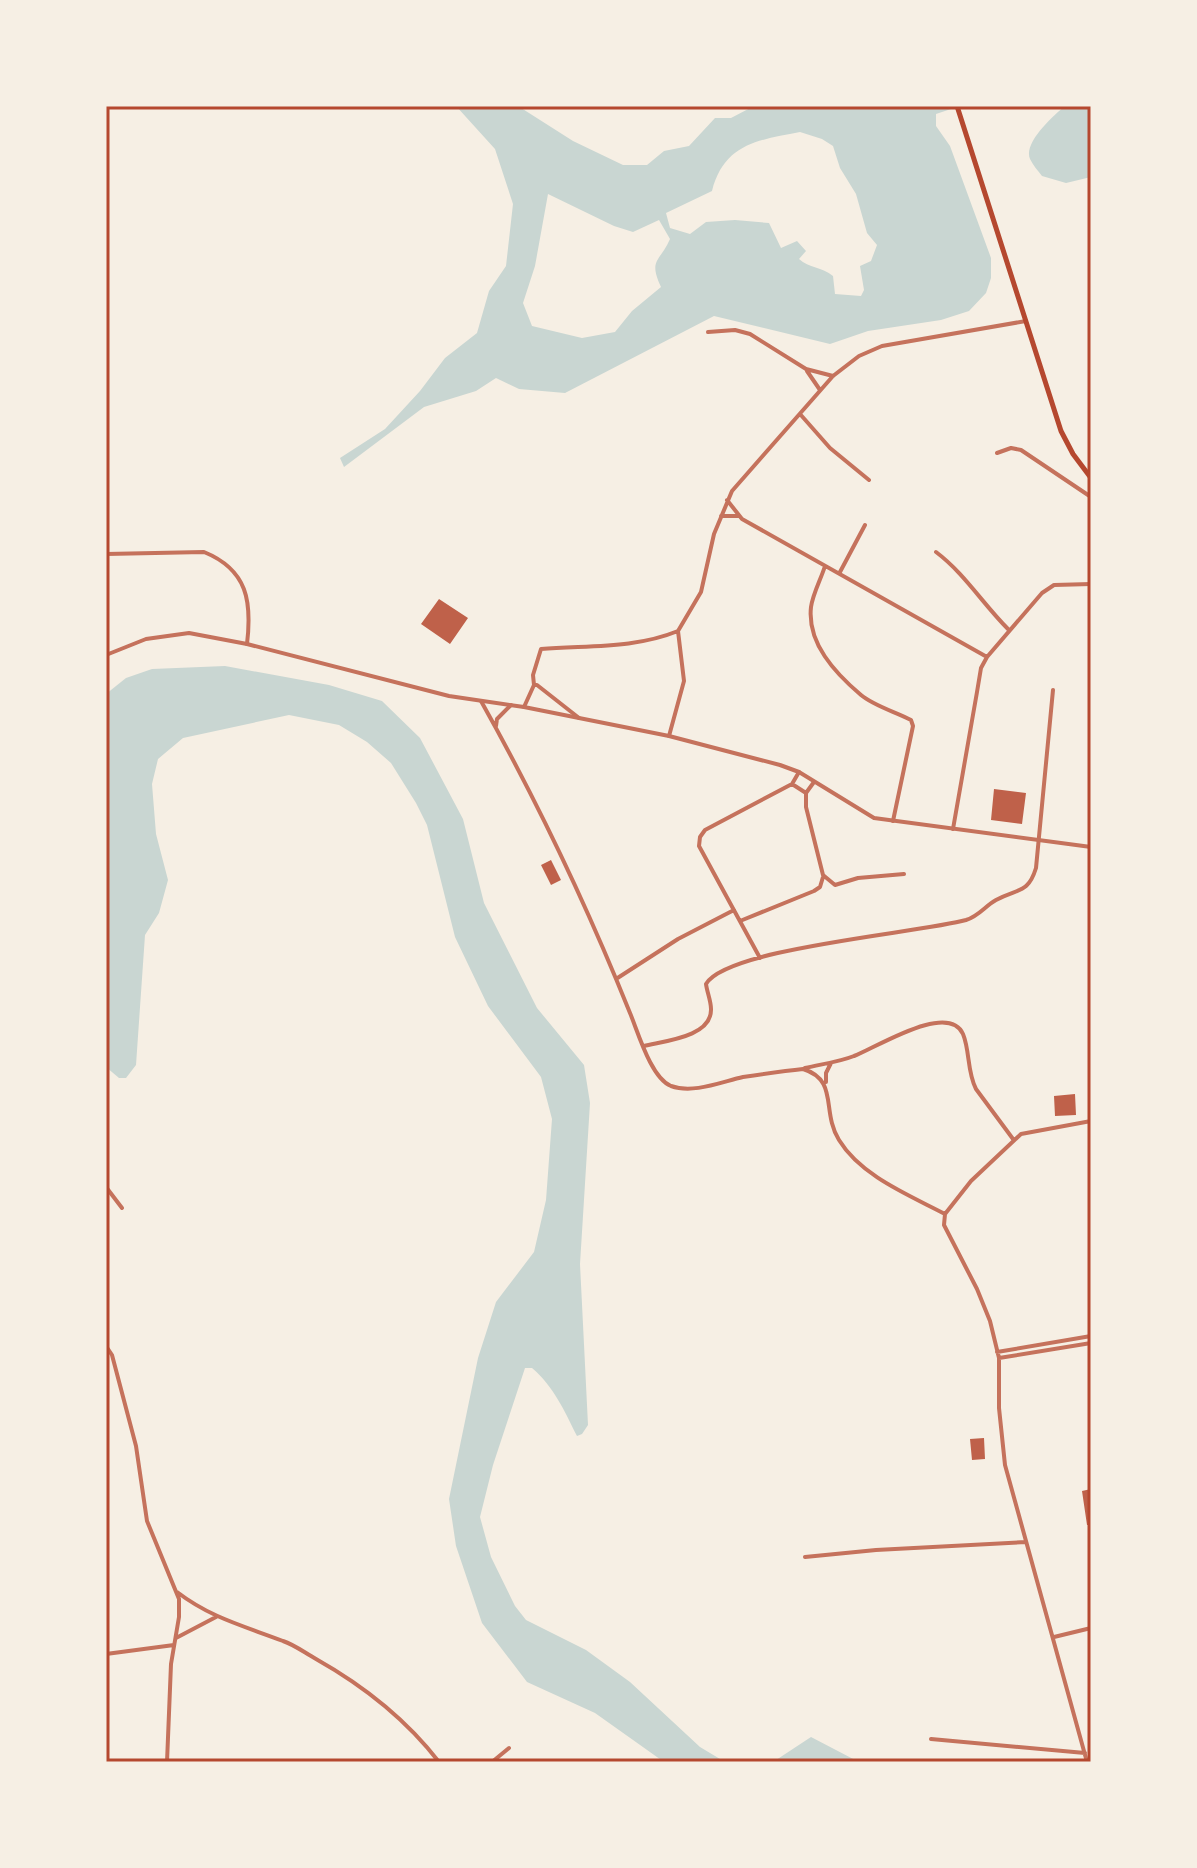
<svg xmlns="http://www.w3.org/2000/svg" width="1197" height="1868" font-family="'PT Serif',serif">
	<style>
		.water { fill: #c9d6d2; fill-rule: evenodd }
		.building { fill: #bf614a }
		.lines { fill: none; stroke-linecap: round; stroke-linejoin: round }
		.minor { stroke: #c5725c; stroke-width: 4 }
		.tertiary { stroke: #c5725c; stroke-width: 4 }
		.secondary { stroke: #b5482f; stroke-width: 5 }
		.neatline { fill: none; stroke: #b5482f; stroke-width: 3 }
	</style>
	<rect width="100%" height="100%" fill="#f6efe4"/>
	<path class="water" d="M456,106H518L573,141L623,165H647L664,151L689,146L715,118H731L754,106H960L936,114V126L950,146L991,258V278L986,293L969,311L941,320L868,331L830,344L714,316L565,393L519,389L496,378L476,391L424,407L344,467L340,458L385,429L420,391L445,358L477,333L489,291L506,266L513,204L495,149ZM800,132L822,139L833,146L840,168L856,194L867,233L877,245L871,261L860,266L864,290L861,296L835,294L833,276C822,267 809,268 799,259L806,251L797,241L781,248L769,223L735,220L706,222L690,234L670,228L666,213L712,191C724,144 758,140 800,132ZM548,194L614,226L633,232L659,220L670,239C660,262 648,259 661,287L632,311L615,332L582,338L532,326L523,303L535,266Z
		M1065,106H1091V177L1066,183L1042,176C1038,171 1033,165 1030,159C1023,143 1053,116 1065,106Z
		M225,666L329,685L382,701L420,738L463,819L484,903L537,1008L584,1065L590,1103L580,1264L588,1425L582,1434L577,1436C564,1410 554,1387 532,1368H525L493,1465L480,1517L491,1557L515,1606L526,1620L586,1650L630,1682L700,1747L725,1762H664L595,1713L527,1682L482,1623L456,1546L449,1499L478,1358L496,1302L534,1252L546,1200L552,1119L541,1077L488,1006L455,937L427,825L416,803L391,763L367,742L339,725L289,715L183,738L158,759L152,784L156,834L168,880L159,913L145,935L136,1065L126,1078H119L106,1067V694L126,678L152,669Z
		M811,1737L857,1761L858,1762H773Z"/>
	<path class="building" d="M439,599L468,618L450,644L421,624Z
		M994,789L1026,793L1022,824L991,820Z
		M551,860L561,880L551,885L541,865Z
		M1075,1094L1076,1115L1055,1116L1054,1096Z
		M984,1438L985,1459L972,1460L970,1439Z
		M1091,1489V1525H1087L1082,1491Z"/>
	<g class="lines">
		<path class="minor" d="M708,332L735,330L750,334L806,369L833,376
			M807,371L820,390
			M800,414L830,448L869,480
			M997,453L1011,448L1021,450L1091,497
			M727,500L742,519L987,657
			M721,516H738
			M936,552C964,573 983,604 1008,629
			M106,554L204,552C248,570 252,602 247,644
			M825,566C821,579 813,593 811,607C807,643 835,673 861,695C874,706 896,712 911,720L913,726L893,821
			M840,572L865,525
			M534,685L533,675L541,649C587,645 634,649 678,631
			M481,701C537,801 587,906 630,1013C638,1032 651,1078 671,1086C693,1094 721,1082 743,1077C763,1074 783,1071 803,1069C839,1080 821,1111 839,1140C861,1176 909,1195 945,1214
			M524,707L534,685H537L579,718
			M496,726L497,719L511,705
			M669,736L684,681L678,631L701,592L714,534L732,491L833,376L859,356L882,346L1026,321
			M814,782L806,793V807L823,875L835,885L858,878L904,874
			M792,784L806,793
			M953,829L977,692L981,668L987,657L1042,593L1054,585L1091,584
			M740,921L814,891L820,887L823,877
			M760,958L699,846L700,837L705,830L792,784L799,772
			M616,979L678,939L734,910
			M644,1046C664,1041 712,1037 711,1009C711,1001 707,992 706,984C727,948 919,933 966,920C979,916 985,906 996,900C1018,888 1028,894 1036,868L1053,690
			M805,1068C822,1064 839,1062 854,1056C874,1049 948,1001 963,1034C970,1051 967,1072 976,1089L1013,1139
			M826,1082V1073L831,1063
			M106,1108L107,1107
			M106,1187L122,1208
			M945,1214L944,1225L977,1289L990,1321L999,1358V1408L1005,1465L1087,1762
			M945,1214L971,1181L1021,1134L1091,1121
			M106,1346L112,1355L136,1446L147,1521L179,1599V1617L171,1664L167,1762
			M997,1352L1091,1336
			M999,1358L1091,1343
			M805,1557L876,1550L1026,1542
			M177,1592C211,1618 244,1626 283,1641C295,1645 305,1653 316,1659C364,1686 405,1718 439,1762
			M1054,1637L1091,1628
			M176,1638L216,1617
			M106,1654L174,1645
			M931,1739L1085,1753
			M492,1762L509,1748"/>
		<path class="tertiary" d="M106,655L146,639L189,633L247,644L449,696L524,707L669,736L780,765L799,772L874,818L1091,847"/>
		<path class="secondary" d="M957,106L1061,431L1073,454L1091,478"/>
	</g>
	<rect width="1197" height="1868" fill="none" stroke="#f6efe4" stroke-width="216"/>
	<rect x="108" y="108" width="981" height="1652" class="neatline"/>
</svg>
